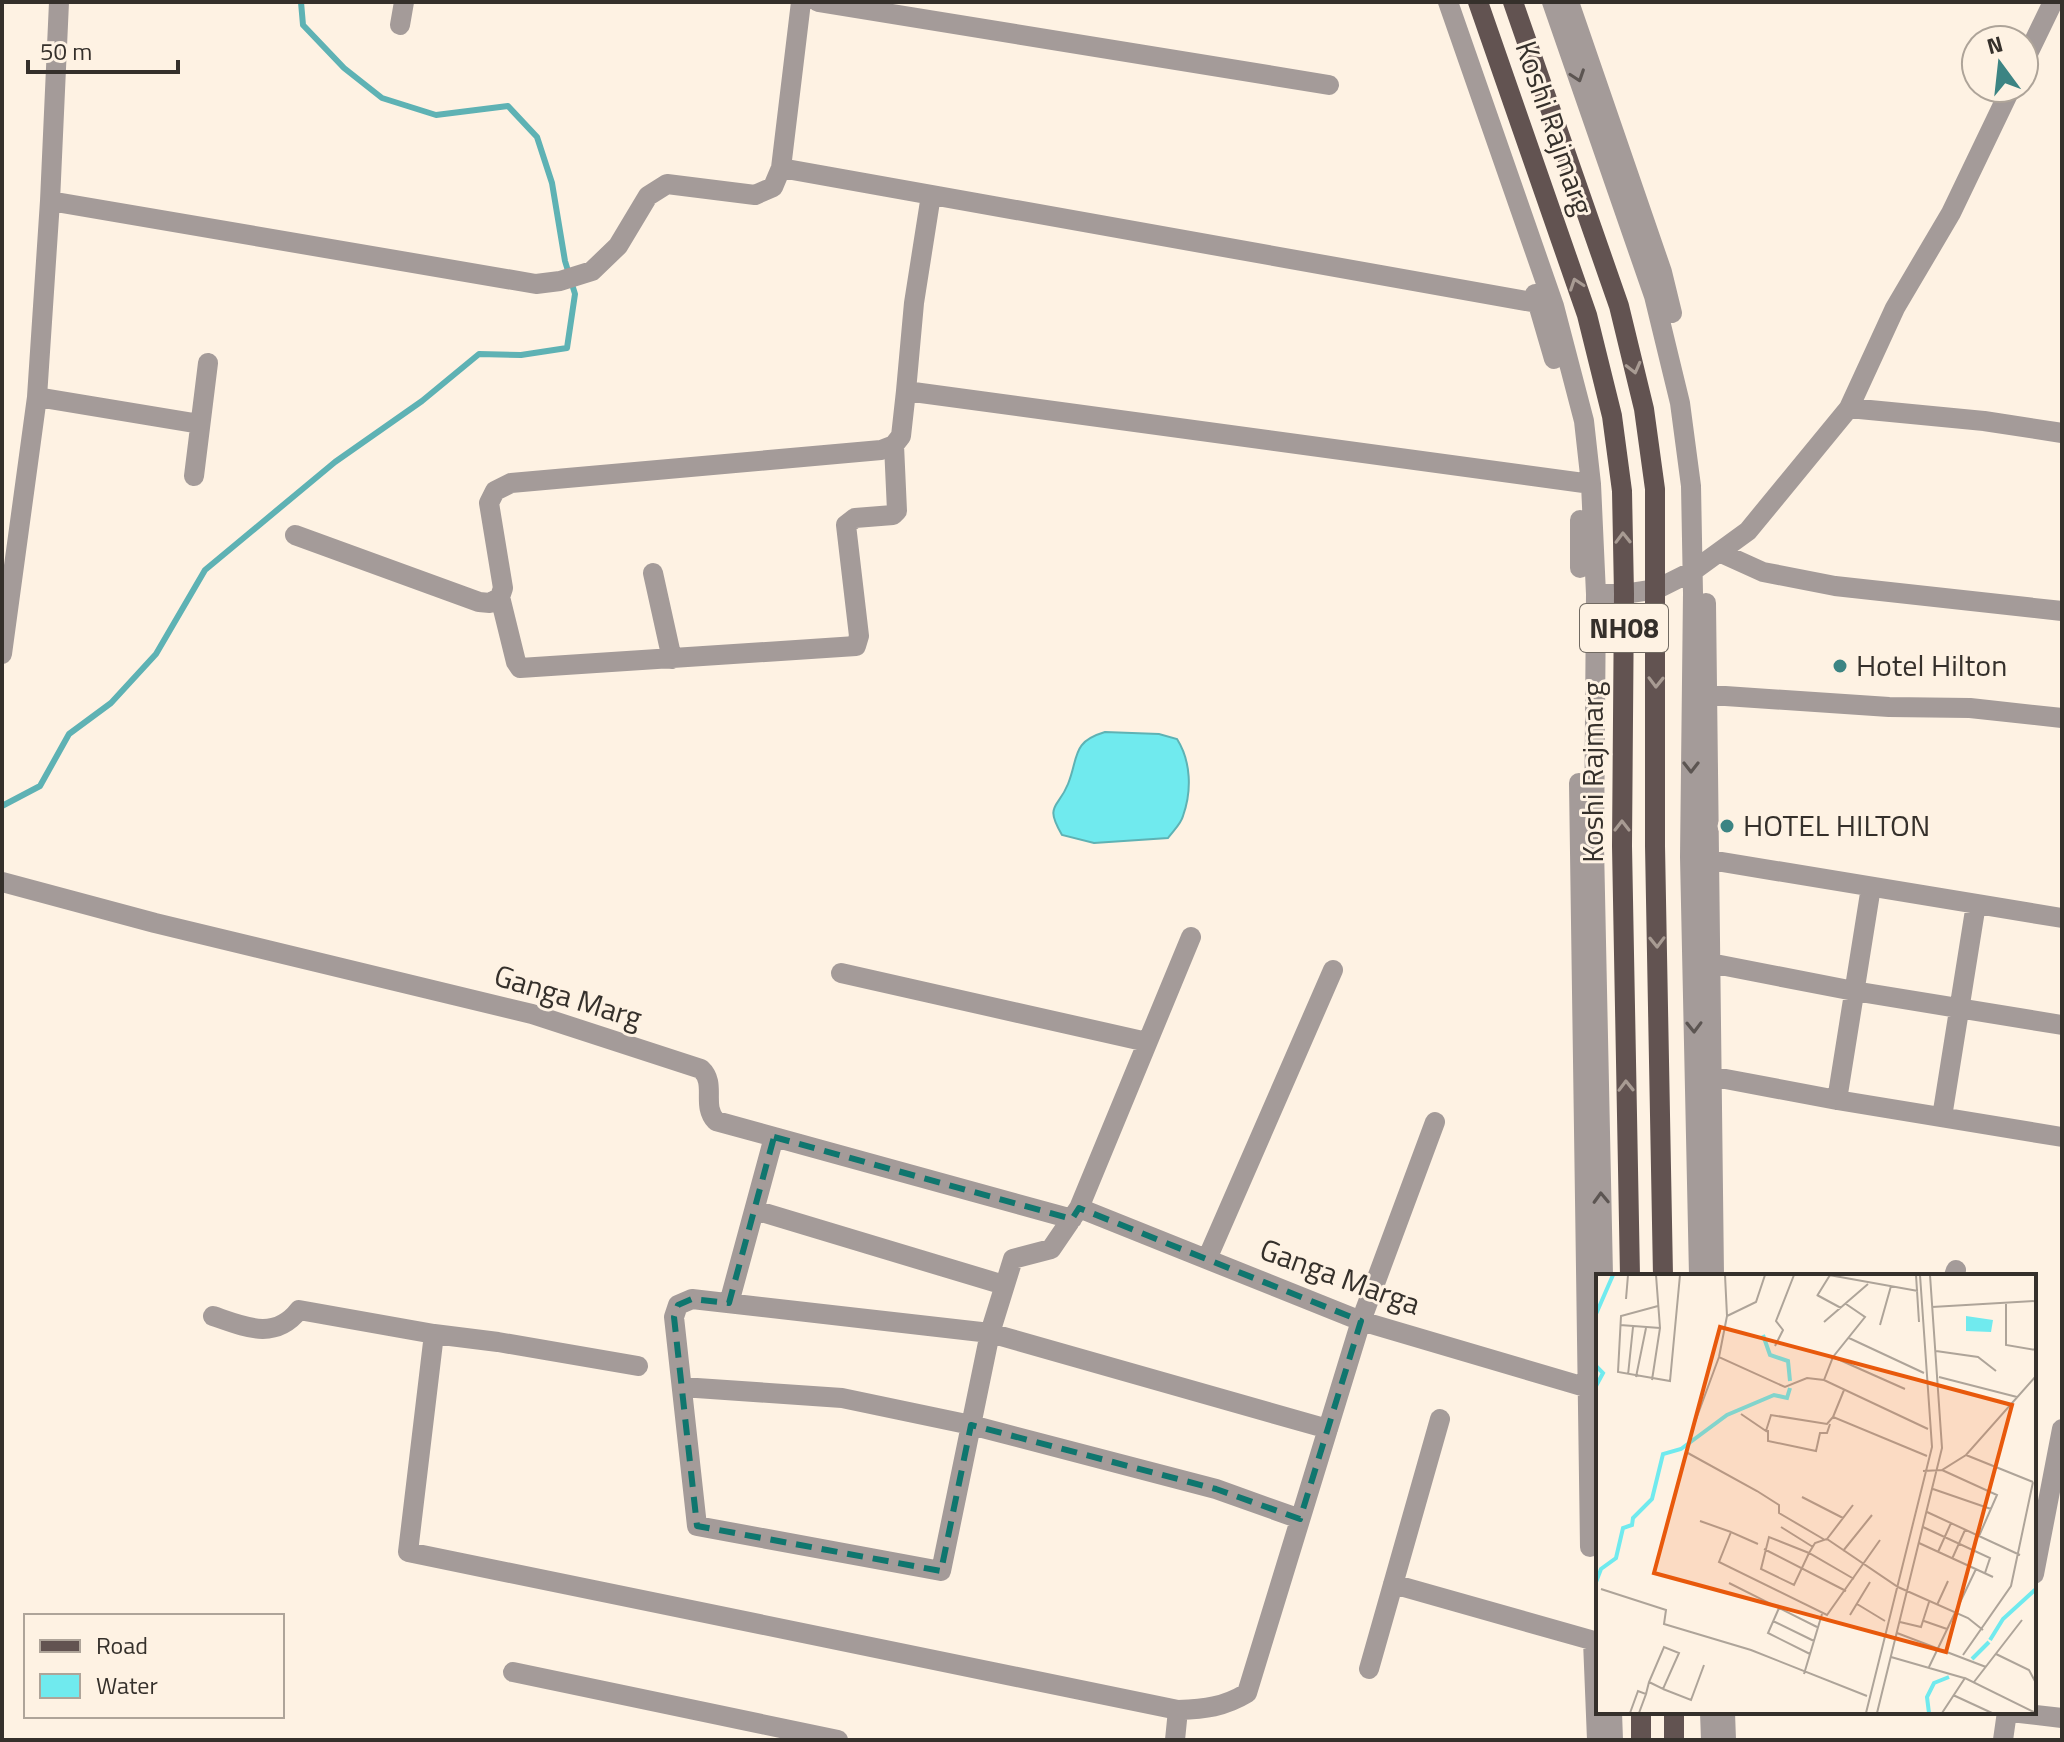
<svg xmlns="http://www.w3.org/2000/svg" width="2064" height="1742" font-family="'Titillium Web',sans-serif">
	<style>
		.water { fill: #70eaee; stroke: #5eb2b4; stroke-width: 2 }
		.lines { fill: none; stroke-linecap: round; stroke-linejoin: round }
		.stream { stroke: #5eb2b4; stroke-width: 6 }
		.minor { stroke: #a49b99; stroke-width: 20 }
		.major { stroke: #625351; stroke-width: 20 }
		.oneway { stroke: #5c5552 }
		.oneway2 { stroke: #a89b93 }
		.marked { fill: none; stroke: #0f766e; stroke-width: 6; stroke-dasharray: 16 10; stroke-linejoin: round }
		.poi-dot { fill: #3c8483; stroke: #fef2e3; stroke-width: 3 }
		.labels { text-anchor: middle; stroke-width: 6; stroke-linejoin: round; paint-order: stroke }
		.shield { fill: #fef2e3; stroke: #716a62; stroke-width: 2 }
		.shield-label { font-size: 28px; font-weight: bold; fill: #35302b }
		.street-label { font-size: 30px; fill: #35302b; stroke: #fef2e3 }
		.poi-label { font-size: 30px; fill: #35302b; stroke: #fef2e3; text-anchor: start }
		.inset-river { fill: none; stroke: #70eaee; stroke-width: 4 }
		.inset-road { fill: none; stroke: #aea499; stroke-width: 2 }
		.view { fill: #e8590c; fill-opacity: 0.15; stroke: #e8590c; stroke-width: 4 }
		.inset-edge { fill: none; stroke: #35302b; stroke-width: 4 }
	</style>
	<rect width="100%" height="100%" fill="#fef2e3"/>
	<path class="water" d="M1105,732L1159,734L1177,739C1191,761 1192,791 1183,816C1181,824 1173,831 1168,838L1094,843L1062,835C1044,804 1058,809 1068,784C1079,757 1071,742 1105,732Z"/>
	<g class="lines">
		<path class="stream" d="M2,806L40,786L69,734L111,703L156,654L205,570L335,462L422,401L479,354L521,355L567,348L575,294L565,261L552,183L537,137L508,106L436,115L382,98L344,68L303,25L301,2"/>
		<path class="minor" d="M818,2L1329,85
			M1448,2L1554,306L1584,421L1591,484L1596,594L1594,846L1603,1276
			M1552,2L1654,296L1680,403L1691,486L1693,593L1690,857L1699,1276
			M1569,2L1662,272L1672,313
			M400,25L404,2
			M2024,62L2053,2
			M781,168L1554,306
			M931,195L914,303L906,391L1591,484
			M50,201L59,2
			M1535,294L1554,359
			M37,397L200,424
			M1849,408L1984,421L2062,433
			M194,476L208,363
			M1580,520V568
			M295,535L479,602L490,603L500,597L503,588L489,503L495,491L511,483L881,450L894,445L901,436L906,391
			M1721,553L1763,572L1835,586L2062,611
			M653,573L672,659
			M1596,594H1624L1657,589L1693,571L1748,531L1849,408L1895,308L1951,213L2011,88
			M500,597L516,662L520,668L856,646L859,636L846,525L855,518L893,515L897,511L894,445
			M1706,603L1714,1276
			M2,654L37,397L50,201L536,284L560,281L592,271L618,246L648,196L667,184L755,195L773,187L781,168L801,2
			M1696,694L1889,707L1970,708L2062,718
			M1579,783L1590,1547
			M1698,858L2062,918
			M2,882L155,923L532,1014L701,1069C717,1084 701,1105 716,1121L1072,1219
			M1191,937L1079,1208L1051,1249L1013,1259L990,1333L941,1571L697,1526L674,1317L678,1305L692,1299L990,1333L1328,1429
			M1700,961L1854,991L2062,1025
			M841,973L1147,1042
			M1699,1074L1837,1100L2062,1137
			M1837,1100L1871,887
			M1942,1117L1976,904
			M1079,1208L1361,1321L1595,1390
			M755,1210L1004,1285
			M1207,1259L1333,970
			M1954,1276L1956,1270
			M729,1303L774,1137
			M213,1316C245,1327 275,1341 299,1310L434,1334
			M638,1366L498,1342L434,1334L408,1552L1178,1710C1205,1709 1224,1707 1247,1693L1361,1321L1435,1122
			M682,1387L842,1398L971,1425L1216,1489L1300,1519
			M2034,1574L2062,1429
			M1393,1584L1598,1642
			M1593,1641L1597,1740
			M1369,1669L1440,1419
			M513,1672L838,1740
			M1612,1712L1613,1740
			M1710,1712L1711,1740
			M1725,1712L1726,1740
			M2011,1712L2062,1718
			M1175,1740L1178,1710
			M2003,1740L2007,1712"/>
		<path class="major" d="M1478,2L1587,315L1612,416L1622,491L1624,594L1622,846L1630,1276
			M1513,2L1619,306L1644,409L1655,489V846L1663,1276
			M1641,1712V1740
			M1674,1712V1740"/>
	</g>
	<defs><path id="oneway-chevron" d="M-2-3.5L2.5 0L-2 3.5" fill="none" stroke-width="1.6" stroke-linecap="round" stroke-linejoin="round" transform="scale(2)"/></defs>
	<g class="oneway">
		<use href="#oneway-chevron" transform="translate(1578 76) rotate(71)"/>
		<use href="#oneway-chevron" transform="translate(1691 767) rotate(90)"/>
		<use href="#oneway-chevron" transform="translate(1694 1027) rotate(89)"/>
		<use href="#oneway-chevron" transform="translate(1601 1198) rotate(-92)"/>
	</g>
	<g class="oneway2">
		<use href="#oneway-chevron" transform="translate(1576 284) rotate(-109)"/>
		<use href="#oneway-chevron" transform="translate(1634 368) rotate(76)"/>
		<use href="#oneway-chevron" transform="translate(1623 538) rotate(-91)"/>
		<use href="#oneway-chevron" transform="translate(1656 682) rotate(91)"/>
		<use href="#oneway-chevron" transform="translate(1622 826) rotate(-90)"/>
		<use href="#oneway-chevron" transform="translate(1657 942) rotate(89)"/>
		<use href="#oneway-chevron" transform="translate(1626 1086) rotate(-91)"/>
	</g>
	<path class="marked" d="M774,1137L1072,1219L1079,1208L1361,1321L1300,1519L1216,1489L971,1425L941,1571L697,1526L674,1317L678,1305L692,1299L729,1303Z"/>
	<g class="poi-dot">
		<circle cx="1840" cy="666" r="8"/>
		<circle cx="1727" cy="826" r="8"/>
	</g>
	<g class="labels">
		<rect class="shield" x="1580" y="604" width="88" height="48" rx="6"/>
		<g class="shield-label">
			<text x="1624" y="638">NH08</text>
		</g>
		<g class="street-label">
			<text transform="translate(1554 128) rotate(71)" y="10">Koshi Rajmarg</text>
			<text transform="translate(1593 772) rotate(-90)" y="10">Koshi Rajmarg</text>
			<text transform="translate(568 997) rotate(17)" y="10">Ganga Marg</text>
			<text transform="translate(1340 1277) rotate(20)" y="10">Ganga Marga</text>
		</g>
		<g class="poi-label">
			<text x="1856" y="676">Hotel Hilton</text>
			<text x="1743" y="836">HOTEL HILTON</text>
		</g>
	</g>
	<g transform="translate(1596 1274)">
		<rect width="440" height="440" fill="#fef2e3"/>
		<path d="M370,42L397,46L395,58L370,57Z" fill="#70eaee"/>
		<path class="inset-river" d="M0,40L17,1M167,61L174,81L192,87L194,107M0,92L7,99L0,112M0,308L5,295L20,284L27,254L36,251L37,244L56,225L67,180L85,175L131,141L178,121L191,124L194,114M394,366L407,345L440,315M376,385L393,368M333,439L331,423L338,409L353,403"/>
		<path class="inset-road" d="M129,1L131,42M233,1L322,17M320,1L323,48M221,21L245,34M221,22L234,1M30,25L32,1M410,28V71L440,76M62,32L25,42L22,98L74,107L84,1M336,33L440,27M228,48L272,10M24,51L64,54M284,51L295,12M253,64L328,99M179,72L187,56L180,47L198,1M340,77L382,83L400,97M123,83L131,42L160,28L169,1M237,83L309,115M32,101L37,53M40,103L50,54M343,103L421,123M56,106L64,54L60,1M228,106L237,83L269,43L250,30M248,116L237,143L331,182M145,140L170,157L175,141L231,150L237,143M99,148L123,83L189,113L211,104L228,106L332,155M172,156V167L220,177L224,159H231L234,150M90,178L161,217L183,231V239L229,266M370,181L437,208M346,196L401,221L383,262M327,197L346,196L370,181L440,102M337,215L395,235M206,223L247,244M257,231L231,265L219,269L213,279L198,311L165,295L173,263L213,279L258,305M331,238L424,281M104,247L135,258M185,253L217,273M327,253L394,284L389,299M231,265L302,313L372,344L387,356M323,269L397,303M162,270L135,258L123,288L231,341L284,266M168,275L250,317M247,277L276,241M342,278L355,249M356,285L369,256M133,309L221,353M5,315L70,336L68,350L155,376L271,422M261,330L289,347M341,331L352,307M183,334L172,359L214,380M254,341L274,308M177,347L218,367M328,347L351,355M304,348L325,353L333,328M301,359L390,393M400,380L433,396L440,409M367,381L415,312L437,208M295,383L368,404M333,393L380,295M208,400L226,340M378,408L426,346M67,415L95,426L108,391M50,420L53,408L68,373L83,379L67,415L53,408M357,421L396,439M34,439L42,417L50,420L43,439M270,439L336,173L324,1M281,439L346,174L334,1M346,439L369,404L440,439"/>
		<path class="view" d="M124,53L416,131L350,378L58,299Z"/>
		<rect width="440" height="440" class="inset-edge"/>
	</g>
	<rect width="2064" height="1742" fill="none" stroke="#35302b" stroke-width="8"/>
	<rect x="24" y="1614" width="260" height="104" fill="#fef2e3" stroke="#aea499" stroke-width="2"/>
	<rect x="40" y="1640" width="40" height="12" fill="#625351" stroke="#aea499" stroke-width="2"/>
	<text x="96" y="1654" font-size="24" fill="#35302b">Road</text>
	<rect x="40" y="1674" width="40" height="24" fill="#70eaee" stroke="#aea499" stroke-width="2"/>
	<text x="96" y="1694" font-size="24" fill="#35302b">Water</text>
	<g transform="translate(2000 64) rotate(345)"><circle r="38" fill="#fef2e3" stroke="#aea499" stroke-width="2"/>
	<path d="M0-6L14 30L0 20L-14 30Z" fill="#3c8483"/>
	<text y="-12" font-size="22" font-weight="bold" text-anchor="middle" fill="#35302b">N</text>
	</g>
	<path d="M28 60v12h150v-12" fill="none" stroke="#35302b" stroke-width="4"/>
	<text x="40" y="60" font-size="24" fill="#35302b" stroke="#fef2e3" stroke-width="6" paint-order="stroke">50 m</text>
</svg>
